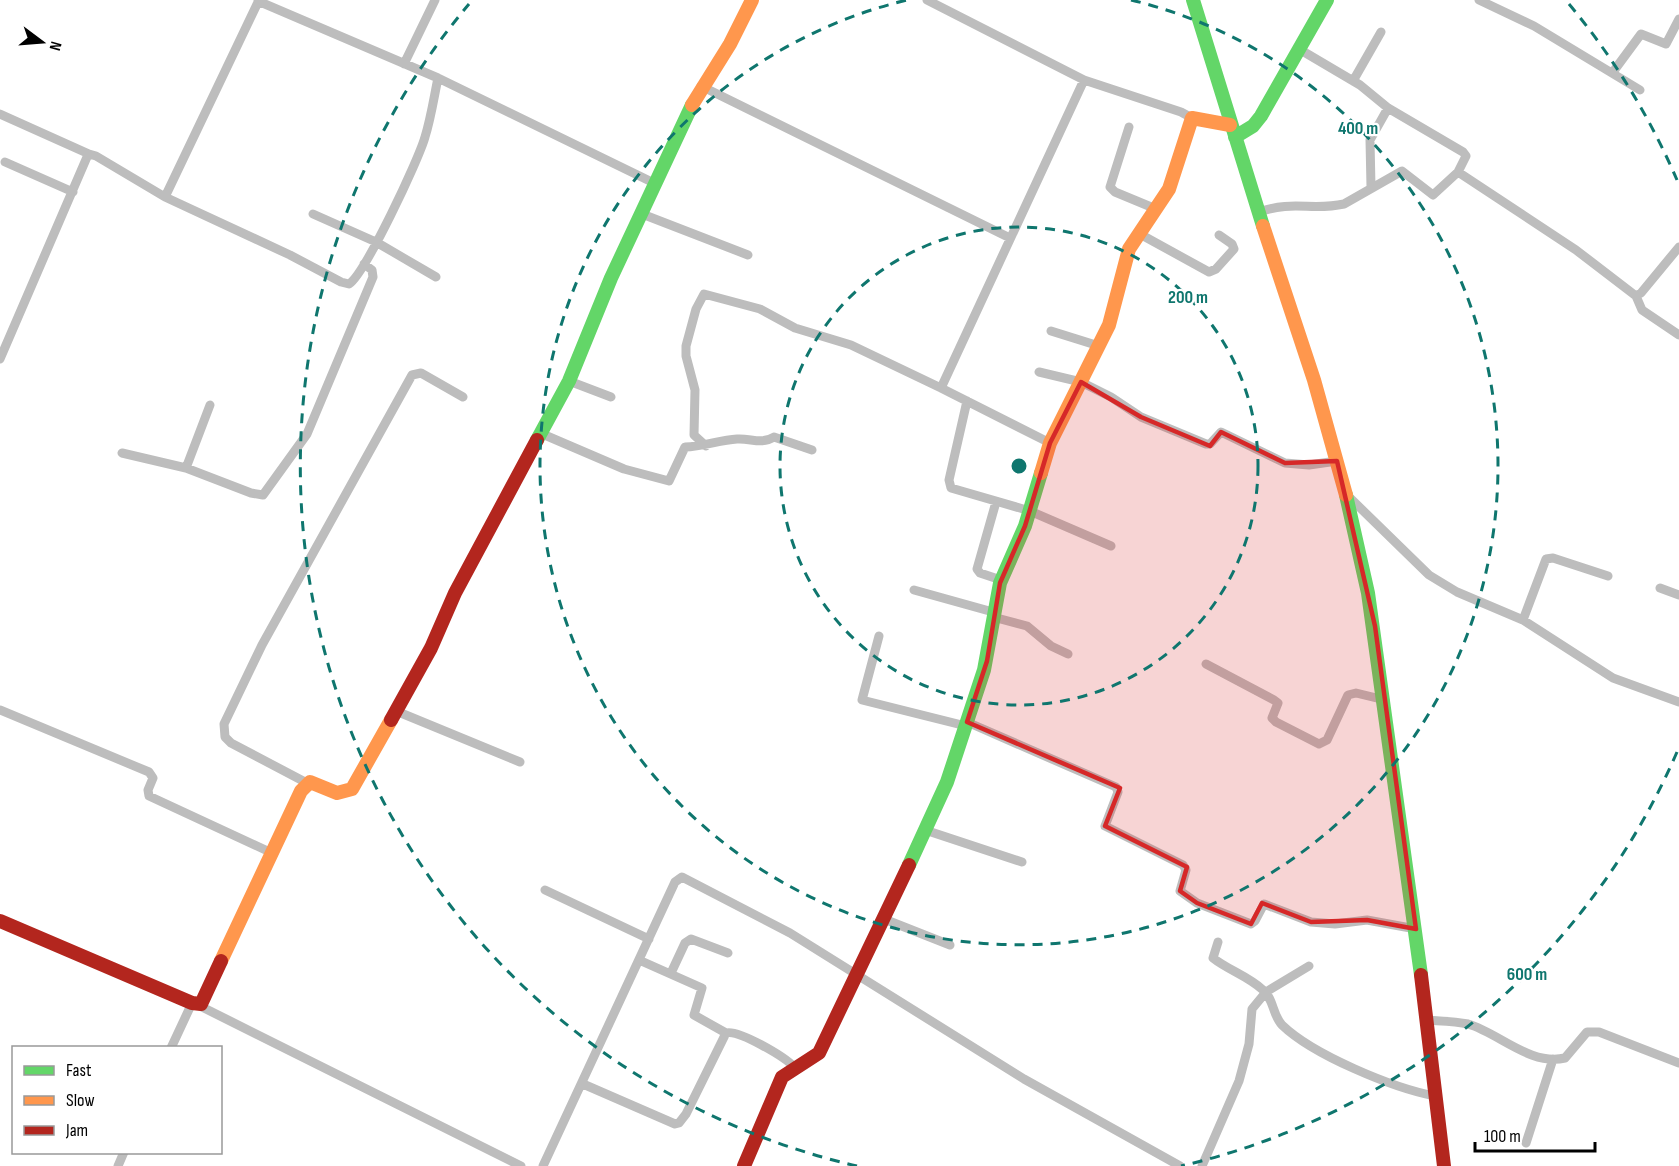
<svg xmlns="http://www.w3.org/2000/svg" width="1679" height="1166" font-family="'Sofia Sans Condensed',sans-serif">
	<style>
		.lines { fill: none; stroke-linecap: round; stroke-linejoin: round }
		.street { stroke: #bdbdbd; stroke-width: 9 }
		.fast { stroke: #63d668; stroke-width: 14 }
		.slow { stroke: #ff974d; stroke-width: 14 }
		.jam { stroke: #b3261e; stroke-width: 14 }
		.marked { fill: #d62828; fill-opacity: 0.2; stroke: #d62828; stroke-width: 4.5; stroke-linejoin: round }
		.ring { fill: none; stroke: #0f766e; stroke-width: 3; stroke-dasharray: 10 8 }
		.centre { fill: #0f766e; stroke: #fff; stroke-width: 3 }
		.ring-label { font-size: 18px; text-anchor: middle; font-weight: bold; fill: #0f766e; stroke: #fff; stroke-width: 4.5; stroke-linejoin: round; paint-order: stroke }
	</style>
	<rect width="100%" height="100%" fill="#fff"/>
	<g class="lines">
		<path class="street" d="M927,0L1084,80L1181,112L1192,118
			M1479,0L1534,26L1640,90
			M258,1L438,78L656,184
			M1299,49L1360,85L1388,108L1463,152L1466,156L1458,172
			M404,64L435,0
			M1613,72L1641,34L1666,44L1679,19
			M1353,81L1381,32
			M701,86L1010,238
			M0,114L89,154
			M1129,127L1110,187L1115,192L1156,209
			M5,162L73,192
			M1371,187L1370,140L1388,108
			M165,197L290,255L341,282L349,284C365,274 419,159 425,137C431,118 434,97 438,78
			M1259,212C1293,200 1312,211 1344,204L1402,171L1433,195L1458,172L1576,250L1636,296L1641,293L1679,247
			M313,214L376,242L436,277
			M642,214L748,255
			M1138,233L1209,272L1216,269L1234,249L1232,244L1219,235
			M1636,296L1642,310L1679,335
			M1051,331L1099,346
			M0,359L87,157L89,154L96,156L165,197L259,0
			M1039,372L1081,382L1111,397L1141,417L1206,444H1210L1221,432L1285,463L1309,465L1337,461
			M569,381L611,397
			M941,388L1050,443
			M967,401L949,480L951,488L1030,511L1111,546
			M540,433L624,469L669,481L685,447C703,447 719,440 737,439C751,438 761,445 774,437L812,450
			M706,446L694,435L695,390L686,356V346L696,309L704,294L760,309L795,328L851,345L941,388L1084,80
			M122,453L186,468L251,493L263,495L307,434L373,277L372,270L364,264
			M186,468L210,405
			M1348,496L1429,575L1457,592L1523,620L1546,559L1553,558L1608,576
			M996,502L977,569L980,573L1001,580
			M1660,588L1679,595
			M914,590L993,612
			M993,617L1027,626L1051,646L1068,654
			M1523,620L1613,678L1679,702
			M879,636L862,700L966,726
			M1206,664L1274,700L1278,703L1272,718L1276,722L1319,744L1327,740L1348,695L1356,693L1385,700
			M0,710L149,772L153,778L148,790L149,796L272,853
			M396,711L520,762
			M967,722L1116,787L1118,792L1105,826L1183,865L1186,870L1180,891L1197,903L1251,924L1255,921L1264,904L1311,922L1335,924L1367,920L1416,929
			M307,783L231,743L225,737L224,724L262,645L412,375L421,373L463,397
			M925,830L1022,862
			M545,890L649,939
			M884,919L950,945
			M1218,942L1213,958C1228,970 1248,976 1263,990C1274,999 1272,1014 1282,1025C1313,1055 1393,1088 1435,1096
			M639,960L702,988L694,1015L726,1033
			M671,973L685,943L691,939L728,953
			M200,1006L521,1166
			M1426,1020C1440,1021 1455,1021 1468,1024C1499,1033 1530,1066 1565,1058L1587,1032H1599L1679,1063
			M171,1048L192,1003
			M583,1084L675,1124L679,1123L686,1114L726,1033C738,1029 785,1057 794,1067
			M1526,1143L1553,1059
			M118,1166L124,1152
			M543,1166L675,882L682,877L790,933L1024,1079L1180,1166
			M1202,1166L1239,1081L1249,1044L1252,1009L1266,992L1309,966"/>
		<path class="fast" d="M1193,0L1263,226
			M1235,137L1253,126L1261,116L1327,0
			M537,440L569,381L611,278L692,105
			M1346,495L1368,593L1421,975
			M909,865L947,782L984,670L1000,583L1025,526L1041,473"/>
		<path class="slow" d="M692,105L730,44L752,0
			M1263,226L1314,380L1346,495
			M1041,473L1050,443L1109,325L1129,249L1169,189L1192,118L1230,125
			M221,961L301,791L310,782L337,793L352,789L391,720"/>
		<path class="jam" d="M391,720L431,648L455,593L537,440
			M0,921L192,1003L201,1004L221,961
			M1421,975L1444,1166
			M744,1166L782,1077L819,1053L909,865"/>
	</g>
	<path class="marked" d="M1081,382L1141,417L1210,446L1221,432L1285,463L1337,461L1375,626L1416,929L1367,920L1311,922L1262,903L1251,924L1197,903L1180,891L1187,867L1105,826L1120,788L967,722L987,661L1000,583L1025,526L1050,443Z"/>
	<g class="ring">
		<circle cx="1019" cy="466" r="239"/>
		<path d="M1131 0A479 479 0 1 1 907 0"/>
		<path d="M1677 752A718 718 0 0 1 1181 1166M857 1166A718 718 0 0 1 469 4M1569 4A718 718 0 0 1 1677 180"/>
	</g>
	<circle cx="1019" cy="466" r="9" class="centre"/>
	<g class="ring-label">
		<text x="1358" y="134">400 m</text>
		<text x="1188" y="303">200 m</text>
		<text x="1527" y="980">600 m</text>
	</g>
	<rect x="12" y="1046" width="210" height="108" fill="#ffffff" stroke="#999999" stroke-width="1.5"/>
	<rect x="24" y="1066" width="30" height="9" fill="#63d668" stroke="#999999" stroke-width="1.5"/>
	<text x="66" y="1076" font-size="18" fill="#000000">Fast</text>
	<rect x="24" y="1096" width="30" height="9" fill="#ff974d" stroke="#999999" stroke-width="1.5"/>
	<text x="66" y="1106" font-size="18" fill="#000000">Slow</text>
	<rect x="24" y="1126" width="30" height="9" fill="#b3261e" stroke="#999999" stroke-width="1.5"/>
	<text x="66" y="1136" font-size="18" fill="#000000">Jam</text>
	<g transform="translate(42 42) rotate(106)" stroke="#ffffff" stroke-width="4.5" paint-order="stroke">
	<path d="M0-4.5L10 22L0 15L-10 22Z" fill="#000000"/>
	<text y="-9" font-size="16" font-weight="bold" text-anchor="middle" fill="#000000">N</text>
	</g>
	<path d="M1475 1142v9h120v-9" fill="none" stroke="#000000" stroke-width="3"/>
	<text x="1484" y="1142" font-size="18" fill="#000000" stroke="#ffffff" stroke-width="4.5" paint-order="stroke">100 m</text>
</svg>
